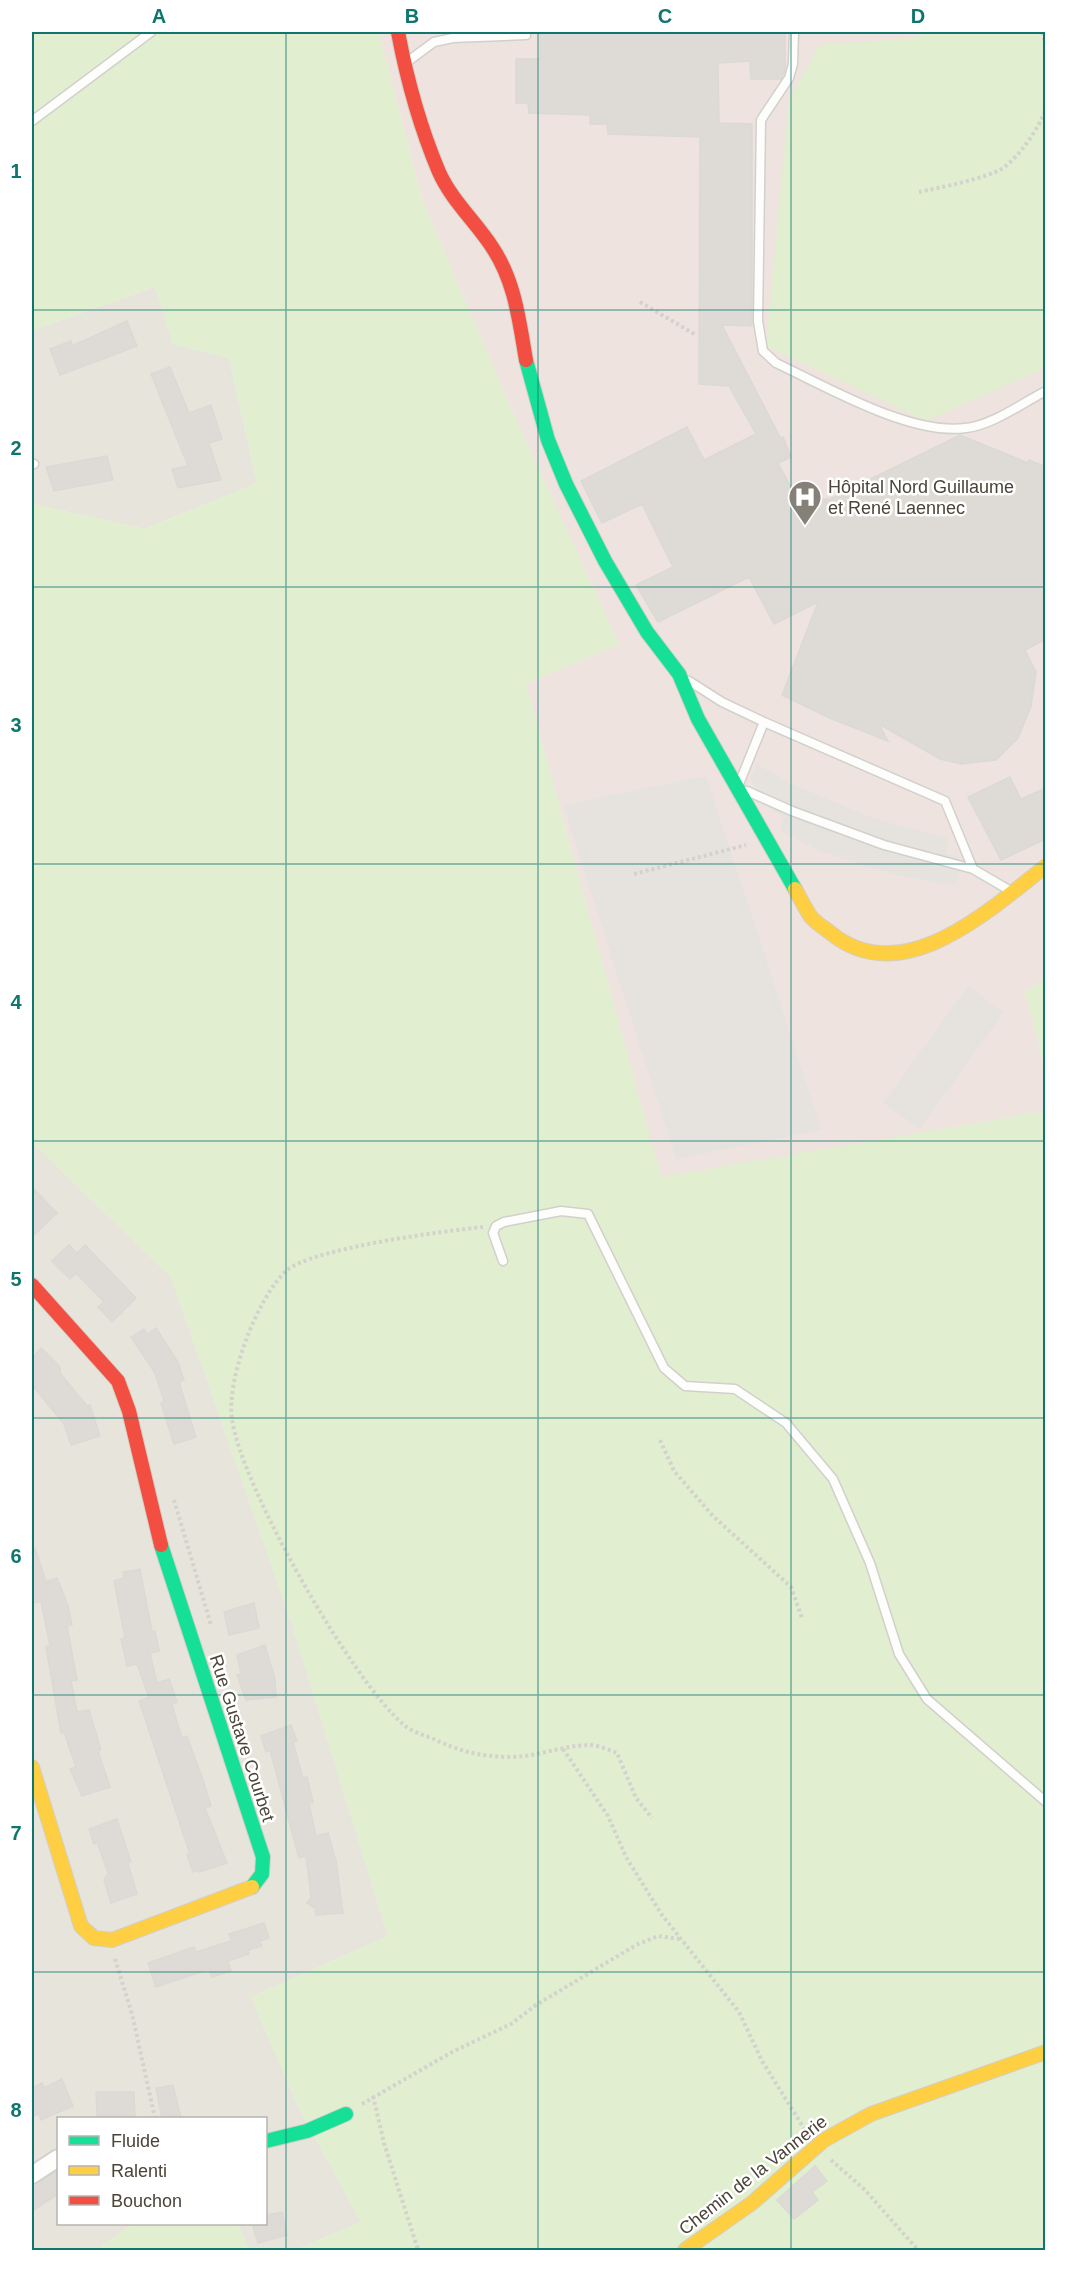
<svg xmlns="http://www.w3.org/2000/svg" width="1077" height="2282" font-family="Arial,sans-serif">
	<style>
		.residential { fill: #e7e4dc }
		.medical { fill: #eee3df }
		.green { fill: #e1eecf }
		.parking { fill: #e6e3df }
		.building { fill: #dedbd6; stroke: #dcd9d4; stroke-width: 1.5 }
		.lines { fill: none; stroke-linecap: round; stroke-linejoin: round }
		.lane-casing { stroke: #d2d0cb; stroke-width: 11 }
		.street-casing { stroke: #d2d0cb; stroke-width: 20 }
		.fast-casing { stroke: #d3cfc5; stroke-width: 16 }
		.slow-casing { stroke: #d3cfc5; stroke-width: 16 }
		.jam-casing { stroke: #d3cfc5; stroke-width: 16 }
		.path { stroke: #d3d2cc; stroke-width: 4; stroke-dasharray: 3 3; stroke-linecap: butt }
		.lane { stroke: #fdfdfc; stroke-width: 8 }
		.street { stroke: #fdfdfc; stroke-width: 16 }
		.fast { stroke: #16e098; stroke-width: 14 }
		.slow { stroke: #ffcf43; stroke-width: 14 }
		.jam { stroke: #f24e42; stroke-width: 14 }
		.grid { fill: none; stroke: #0f766e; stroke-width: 1.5; stroke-opacity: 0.55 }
		.labels { text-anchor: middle; stroke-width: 5; stroke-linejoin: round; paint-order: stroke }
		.poi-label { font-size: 18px; fill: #4b4439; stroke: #fff; text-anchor: start }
		.street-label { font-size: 18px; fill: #4b4439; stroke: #fff }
		.neatline { fill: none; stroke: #0f766e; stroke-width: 2 }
		.grid-label { font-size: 20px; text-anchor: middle; font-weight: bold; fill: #0f766e }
	</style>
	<rect width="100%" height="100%" fill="#f4f2ee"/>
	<path class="residential" d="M155,287L173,344L229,358L257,483L145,529L32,504V330Z
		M32,1142L171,1277L291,1621L388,1936L251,1997L298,2106L361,2222L296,2250H249L238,2224H266V2118H58V2224H132L101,2247L102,2250H32Z"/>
	<path class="medical" d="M379,32H1045L1046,977L1025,992L1045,1069V1111L661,1178L526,684L619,644L511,408L422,199Z"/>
	<path class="green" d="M32,32H379L422,199L511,408L619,644L526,684L661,1177L1045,1111V2250H296L361,2222L298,2106L251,1997L388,1936L291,1621L171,1277L32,1142V504L145,529L257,483L229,358L173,344L155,287L32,330Z
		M925,32H1045V368L926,421L766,346L789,99L820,45L915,38Z
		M1045,977V1069L1025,992Z
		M132,2224H238L249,2250H102L100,2248Z"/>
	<path class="parking" d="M757,764L791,784L876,819L949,838L946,854L959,856L961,867L955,886L895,875L822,852L780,831L784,817L763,804L750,777Z
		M706,776L822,1130L676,1159L563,805Z
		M968,986L1004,1012L920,1129L883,1103Z"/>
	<path class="building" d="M540,32H785V70L781,79H751L750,61L718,63L719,123L752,124V326L722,325L781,439L783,437L791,457L778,463L791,487L801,496L814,499H830L960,435L1028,463L1029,460L1046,467V639L1025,650L1036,672L1031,706L1018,738L996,760L961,764L940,759L879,724L888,741L832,719L782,695L818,602L774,624L749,577L658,622L636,585L673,567L642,504L602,523L581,481L687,427L704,460L756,434L729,386L699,384L700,137L608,134L607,124H590V115L529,113L528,103H516V59H540Z
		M127,321L137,346L60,375L50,349L71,341L72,346Z
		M170,367L189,413L211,405L222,439L209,443L221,480L178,488L172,469L188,466L151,374Z
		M107,456L113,480L54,491L46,467Z
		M1010,777L1021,799L1046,788V839L1001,860L968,797Z
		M32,1187L57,1213L32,1237Z
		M69,1245L77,1253L85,1245L136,1298L112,1322L98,1307L104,1302L76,1273L70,1279L52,1261Z
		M156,1328L178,1362L184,1380L179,1382L196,1437L174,1444L161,1403L164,1401L155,1373L131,1337L144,1329L147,1334Z
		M41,1348L60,1367V1373L87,1406L90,1405L100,1436L71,1445L64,1424L32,1385V1358Z
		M35,1548L46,1582L57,1578L68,1606L72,1625L67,1626L77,1680L71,1681L77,1712L89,1710L101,1750L98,1751L110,1787L82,1796L70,1769L76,1767L70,1750L64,1732L61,1733L46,1647L50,1646L41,1601L36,1603L32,1588V1549Z
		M140,1569L152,1632L155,1631L159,1651L150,1653L157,1683L169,1679L177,1702L172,1704L177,1722L182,1738L187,1736L204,1783L211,1806L205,1808L227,1863L200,1872V1870L193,1872L187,1855L190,1854L139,1701L149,1697L137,1664L127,1666L121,1639L125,1638L114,1581L124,1578L123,1572Z
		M254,1603L259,1628L229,1635L224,1612Z
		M265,1645L275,1679L276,1697L246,1700L237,1675L241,1674L237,1655Z
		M291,1725L297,1741L293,1742L303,1778L307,1777L313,1802L309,1803L316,1836L328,1833L336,1861L343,1913L316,1915L315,1908L307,1903L311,1897L306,1856L299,1858L270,1750L266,1752L261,1736Z
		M117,1819L131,1862L128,1863L137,1894L111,1903L104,1880L108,1873L97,1842L94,1844L89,1829Z
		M264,1923L269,1938L260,1941L262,1946L248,1950L249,1954L228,1961L231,1971L212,1977L209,1969L156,1987L148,1963L194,1947L196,1952L231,1941L229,1934Z
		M62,2079L73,2106L41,2120L39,2114L32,2116V2088L42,2083L44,2088Z
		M173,2085L181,2118H162L156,2088Z
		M96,2092H134L135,2117H97Z
		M815,2166L827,2181L812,2192L818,2200L794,2219L777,2200Z
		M58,2170V2194L32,2211V2186Z
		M282,2212L287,2235L258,2243L252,2223H266V2215Z"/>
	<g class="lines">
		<defs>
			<path id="lane" d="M794,32L793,64L789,78L761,120L758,321L763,351L776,363C827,387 911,436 966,428C993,425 1022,403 1046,391
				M407,62L434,42L453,38L526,35
				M32,121L151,32
				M32,463L34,464
				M689,681L722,702L764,722L739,784
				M764,722L945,801L973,869
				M747,791L792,811L884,845L973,869L1009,890
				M503,1261L493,1233L496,1226L504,1222L561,1211L588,1214L664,1368L685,1386L735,1389L786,1423L833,1479L870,1563L899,1654L927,1699L1046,1802"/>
			<path id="street" d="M32,2175L58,2158"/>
			<path id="fast" d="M526,360L548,440L566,484L605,561L647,632L679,674L698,719L795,889
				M161,1545L263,1857L262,1874L252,1887
				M266,2141L307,2131L346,2114"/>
			<path id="slow" d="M795,889C800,898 805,908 811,917C816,923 826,929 832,934C904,991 990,909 1046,866
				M32,1767L81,1926L94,1938L112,1940L252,1887
				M685,2250L752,2203L824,2140L871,2114L1046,2052"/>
			<path id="jam" d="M398,32C407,80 420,127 439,172C452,201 476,222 492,247C515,281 519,320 526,360
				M32,1285L118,1381L129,1411L161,1545"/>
		</defs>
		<use href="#lane" class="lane-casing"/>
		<use href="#street" class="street-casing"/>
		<use href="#fast" class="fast-casing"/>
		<use href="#slow" class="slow-casing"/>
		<use href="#jam" class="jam-casing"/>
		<path class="path" d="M1042,32L1046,44
			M919,192C938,188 988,178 1003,168C1019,157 1040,127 1046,108
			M640,302L696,335
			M634,874L746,845
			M483,1227C444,1231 312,1248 286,1271C257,1298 226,1380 232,1419C241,1486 352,1681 404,1725C413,1733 428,1736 438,1741C462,1752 484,1757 511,1757C537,1757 563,1745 590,1745C598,1745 609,1750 617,1753L636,1798L652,1818
			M660,1440L674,1471L713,1516L791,1587L802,1618
			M174,1500L211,1625
			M563,1749L608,1816L626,1857L662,1915L739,2012L762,2061L805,2130
			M115,1959L132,2014L155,2118
			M373,2096L384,2143L418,2250
			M362,2104L452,2052L511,2024L536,2005L636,1945L658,1936L680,1939
			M831,2160L865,2190L918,2250"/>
		<use href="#lane" class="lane"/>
		<use href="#street" class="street"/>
		<use href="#fast" class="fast"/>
		<use href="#slow" class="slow"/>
		<use href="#jam" class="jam"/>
	</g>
	<path class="grid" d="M286,32V2250M538,32V2250M791,32V2250M32,310H1046M32,587H1046M32,864H1046M32,1141H1046M32,1418H1046M32,1695H1046M32,1972H1046"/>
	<defs>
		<symbol id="hospital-pin" viewBox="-11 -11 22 30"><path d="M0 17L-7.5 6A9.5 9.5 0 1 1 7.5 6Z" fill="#868178" stroke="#fff"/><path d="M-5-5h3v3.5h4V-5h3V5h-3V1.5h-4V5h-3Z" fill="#fff"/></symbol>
	</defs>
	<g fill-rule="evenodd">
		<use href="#hospital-pin" x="786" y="478" width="38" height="52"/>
	</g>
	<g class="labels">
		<g class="poi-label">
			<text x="828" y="493">Hôpital Nord Guillaume<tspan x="828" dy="21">et René Laennec</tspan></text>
		</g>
		<g class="street-label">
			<text transform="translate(242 1738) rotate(72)" y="6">Rue Gustave Courbet</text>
			<text transform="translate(753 2175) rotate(-38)" y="6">Chemin de la Vannerie</text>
		</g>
	</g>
	<rect width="1077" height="2282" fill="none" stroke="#ffffff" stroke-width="66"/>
	<rect x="57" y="2117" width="210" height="108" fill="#ffffff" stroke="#b7b4b0" stroke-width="1.5"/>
	<rect x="69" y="2136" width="30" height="9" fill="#16e098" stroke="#b7b4b0" stroke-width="1.5"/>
	<text x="111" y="2147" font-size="18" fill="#4b4439">Fluide</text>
	<rect x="69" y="2166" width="30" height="9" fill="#ffcf43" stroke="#b7b4b0" stroke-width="1.5"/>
	<text x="111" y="2177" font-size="18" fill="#4b4439">Ralenti</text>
	<rect x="69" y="2196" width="30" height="9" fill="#f24e42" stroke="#b7b4b0" stroke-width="1.5"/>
	<text x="111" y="2207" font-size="18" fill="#4b4439">Bouchon</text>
	<rect x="33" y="33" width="1011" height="2216" class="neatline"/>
	<g class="grid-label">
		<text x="159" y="23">A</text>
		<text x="412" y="23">B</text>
		<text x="665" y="23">C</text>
		<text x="918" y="23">D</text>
		<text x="16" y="178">1</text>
		<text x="16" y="455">2</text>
		<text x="16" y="732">3</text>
		<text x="16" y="1009">4</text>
		<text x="16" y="1286">5</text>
		<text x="16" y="1563">6</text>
		<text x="16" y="1840">7</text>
		<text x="16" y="2117">8</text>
	</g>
</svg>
